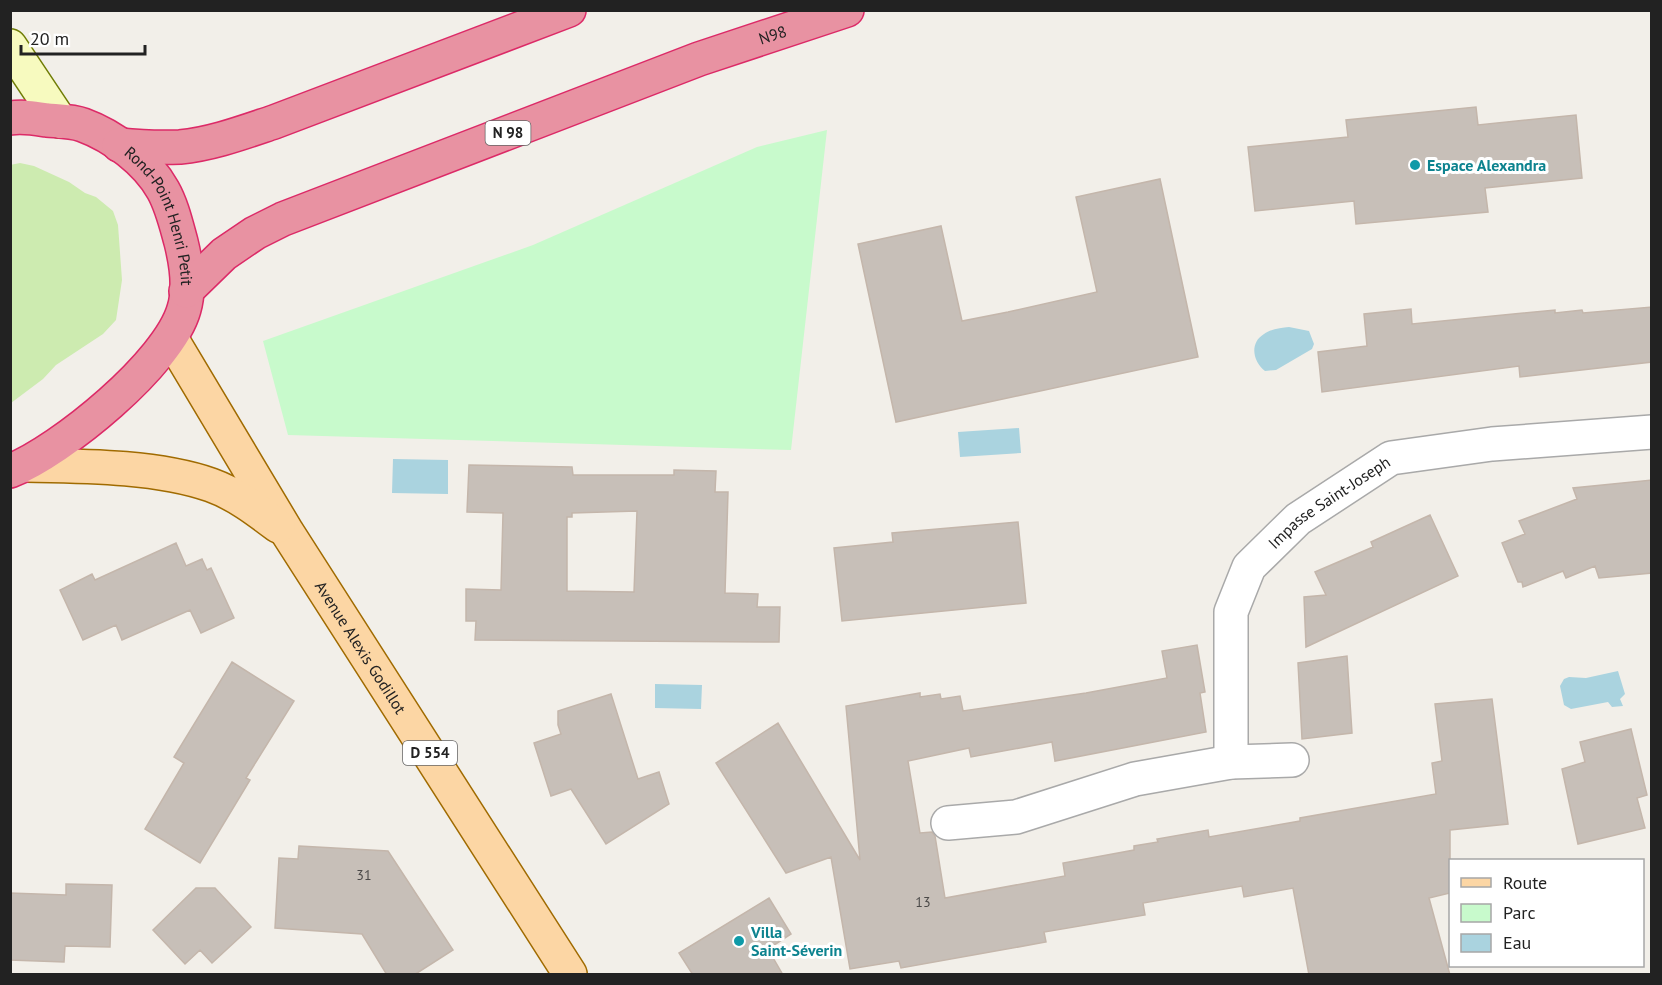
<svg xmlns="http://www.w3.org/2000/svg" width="1662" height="985" font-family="'PT Sans',sans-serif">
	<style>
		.grass { fill: #cdebb0 }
		.park { fill: #c8facc }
		.water { fill: #aad3df }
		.building { fill: #c7bfb8; stroke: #c4b6ab; stroke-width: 1.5; fill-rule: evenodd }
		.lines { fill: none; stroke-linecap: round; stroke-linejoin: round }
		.street-casing { stroke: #a9a9a9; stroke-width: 36 }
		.secondary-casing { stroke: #707d05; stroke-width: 36 }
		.primary-casing { stroke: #a06b00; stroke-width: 36 }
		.highway-casing { stroke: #dc2a67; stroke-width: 36 }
		.street { stroke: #fff; stroke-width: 33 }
		.secondary { stroke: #f7fabf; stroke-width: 33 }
		.primary { stroke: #fcd6a4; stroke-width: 33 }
		.highway { stroke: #e892a2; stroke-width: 33 }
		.culture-dot { fill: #0f9aa8; stroke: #fff; stroke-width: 2 }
		.labels { text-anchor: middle; stroke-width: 6; stroke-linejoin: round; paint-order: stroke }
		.number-label { font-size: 14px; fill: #4b4948 }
		.shield { fill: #fff; stroke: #646464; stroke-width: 1.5 }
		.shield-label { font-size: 15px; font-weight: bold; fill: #222 }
		.street-label { font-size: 16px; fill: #222; stroke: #fff }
		.culture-label { font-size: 16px; font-weight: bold; fill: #0d838f; stroke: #fff; text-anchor: start }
	</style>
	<rect width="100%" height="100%" fill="#f2efe9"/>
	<path class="grass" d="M20,163L34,166L69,182L85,193L96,197L113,211L118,225L122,280L116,320L103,334L56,365L43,379L11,403L10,165Z"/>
	<path class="park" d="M827,130L791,450L288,435L263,341L533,245L757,147Z"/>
	<path class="water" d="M1289,327L1309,331L1314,344L1312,349L1276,370L1265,371C1253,362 1249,343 1264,334C1271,329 1281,328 1289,327Z
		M1019,428L1021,453L960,457L958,432Z
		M393,459L448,460V494L392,493Z
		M1618,671L1625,694L1620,699L1623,706L1612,707L1608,702L1571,709L1564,705L1560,686L1564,679L1569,677L1586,678Z
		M655,684L702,685L701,709L655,708Z"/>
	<path class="building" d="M1476,107L1478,125L1576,115L1582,178L1485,188L1488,212L1356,224L1354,201L1255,211L1248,147L1348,137L1346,120Z
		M1160,179L1198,357L896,422L858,244L941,226L962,321L1008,312L1097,292L1076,197Z
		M1652,307V362L1520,377L1519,366L1322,392L1318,352L1367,346L1364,314L1411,309L1412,324L1555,310V313L1582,310L1583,313Z
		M469,465L572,467L573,475H674V470L716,471L715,492H728L725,593L758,594L757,607H780L779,642L475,640L476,621H466V589L501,590L503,513L467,512ZM637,511L634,592L567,591V517H572V513Z
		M1652,480V573L1599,578L1595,566L1566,578L1563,571L1523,587L1522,582H1518L1502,543L1525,534L1519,521L1577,499L1573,488Z
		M1430,515L1458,576L1306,647L1304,597L1326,595L1315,572L1373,547L1371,542Z
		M1018,522L1026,603L842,621L834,548L893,542L892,533Z
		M176,543L186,566L202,559L207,570L211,568L234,618L201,633L190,610L122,640L116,625L83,640L60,590L92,574L95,580Z
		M1197,645L1205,692L1200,693L1206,732L1055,761L1052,742L971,757L969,748L908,761L920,833L932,832L935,836L945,898L1065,876L1063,863L1134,850V846L1158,842L1157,839L1208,830L1209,837L1300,821V818L1436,794L1432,763L1442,761L1435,704L1492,699L1508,824L1450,830V893L1429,898L1450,975H1309L1293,888L1244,897L1242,886L1143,903L1145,915L1044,932L1046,942L901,968L899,961L850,969L831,857L786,873L716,763L778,723L860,860L846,706L920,693V697L940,694L941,699L960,696L963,711L1086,693L1167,678L1162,651Z
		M1347,656L1352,733L1302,739L1298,663Z
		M232,662L294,701L246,778L250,780L200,863L145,829L184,763L174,757Z
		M611,694L638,779L659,772L669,804L606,844L571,789L551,796L534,743L561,734L558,725V711Z
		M1631,729L1647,795L1637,798L1645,828L1578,844L1562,769L1585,762L1580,742Z
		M299,846L388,851L453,950L414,975H387L362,934L275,928L279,858L298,859Z
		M66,884L112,885L110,947L65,946L64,962L10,960V893L66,895Z
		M196,888H215L251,927L212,963L200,950L185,964L153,930Z
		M769,898L791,934L768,949L783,975H693L679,953Z"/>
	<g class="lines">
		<defs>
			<g id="street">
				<path id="s1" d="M1231,762V612L1249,567L1298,519L1391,458L1492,444L1652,432"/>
				<path d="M948,823L1016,817L1135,779L1231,762L1292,760"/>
			</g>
			<path id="secondary" d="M10,46L60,121"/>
			<g id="primary">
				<path id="s2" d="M171,338L287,532L570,974"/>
				<path d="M26,465C83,466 157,466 211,485C236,494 257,510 278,526"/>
			</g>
			<g id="highway">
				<path id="s3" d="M10,118C23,116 34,118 47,120C58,121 72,121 83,125C113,136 147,161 163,190C172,206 176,224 181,242C186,262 190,289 184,309C169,363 61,451 10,471"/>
				<path d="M119,145C140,147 160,148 180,147C212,144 244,132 274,122L569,10"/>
				<path id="s4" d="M186,291L224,254L255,233L283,219L699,59L847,10"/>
			</g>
		</defs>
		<use href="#street" class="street-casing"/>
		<use href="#secondary" class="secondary-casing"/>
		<use href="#primary" class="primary-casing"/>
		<use href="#highway" class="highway-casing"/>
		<use href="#street" class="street"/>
		<use href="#secondary" class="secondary"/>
		<use href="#primary" class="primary"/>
		<use href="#highway" class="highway"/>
	</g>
	<g class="culture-dot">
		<circle cx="1415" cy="165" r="6"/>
		<circle cx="739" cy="941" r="6"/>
	</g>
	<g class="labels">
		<g class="number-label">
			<text x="364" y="880">31</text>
			<text x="923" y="907">13</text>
		</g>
		<g class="shield">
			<rect x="485.5" y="121" width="45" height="24" rx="4.5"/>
			<rect x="403" y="741" width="54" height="24" rx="4.5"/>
		</g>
		<g class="shield-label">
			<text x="508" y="138">N 98</text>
			<text x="430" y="758">D 554</text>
		</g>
		<g class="street-label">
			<text dy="6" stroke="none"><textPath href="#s4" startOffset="645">N98</textPath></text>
			<text dy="6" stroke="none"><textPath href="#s3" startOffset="201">Rond-Point Henri Petit</textPath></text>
			<text dy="6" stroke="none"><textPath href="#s1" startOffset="302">Impasse Saint-Joseph</textPath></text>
			<text dy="6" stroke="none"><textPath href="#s2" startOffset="363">Avenue Alexis Godillot</textPath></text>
		</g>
		<g class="culture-label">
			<text x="1427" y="171">Espace Alexandra</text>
			<text x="751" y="938">Villa<tspan x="751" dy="18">Saint-Séverin</tspan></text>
		</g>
	</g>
	<rect width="1662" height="985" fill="none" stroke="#222222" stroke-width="24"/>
	<rect x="1449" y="859" width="195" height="108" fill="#ffffff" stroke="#a7a7a7" stroke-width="1.5"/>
	<rect x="1461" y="878" width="30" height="9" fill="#fcd6a4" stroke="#a7a7a7" stroke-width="1.5"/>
	<text x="1503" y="889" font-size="18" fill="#222222">Route</text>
	<rect x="1461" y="904" width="30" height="18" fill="#c8facc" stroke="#a7a7a7" stroke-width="1.5"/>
	<text x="1503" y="919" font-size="18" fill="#222222">Parc</text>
	<rect x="1461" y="934" width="30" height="18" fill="#aad3df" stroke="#a7a7a7" stroke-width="1.5"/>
	<text x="1503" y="949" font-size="18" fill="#222222">Eau</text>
	<path d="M21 45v9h124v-9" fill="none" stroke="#222222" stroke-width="3"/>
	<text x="30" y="45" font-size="18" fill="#222222" stroke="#ffffff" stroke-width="4.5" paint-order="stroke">20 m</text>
</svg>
